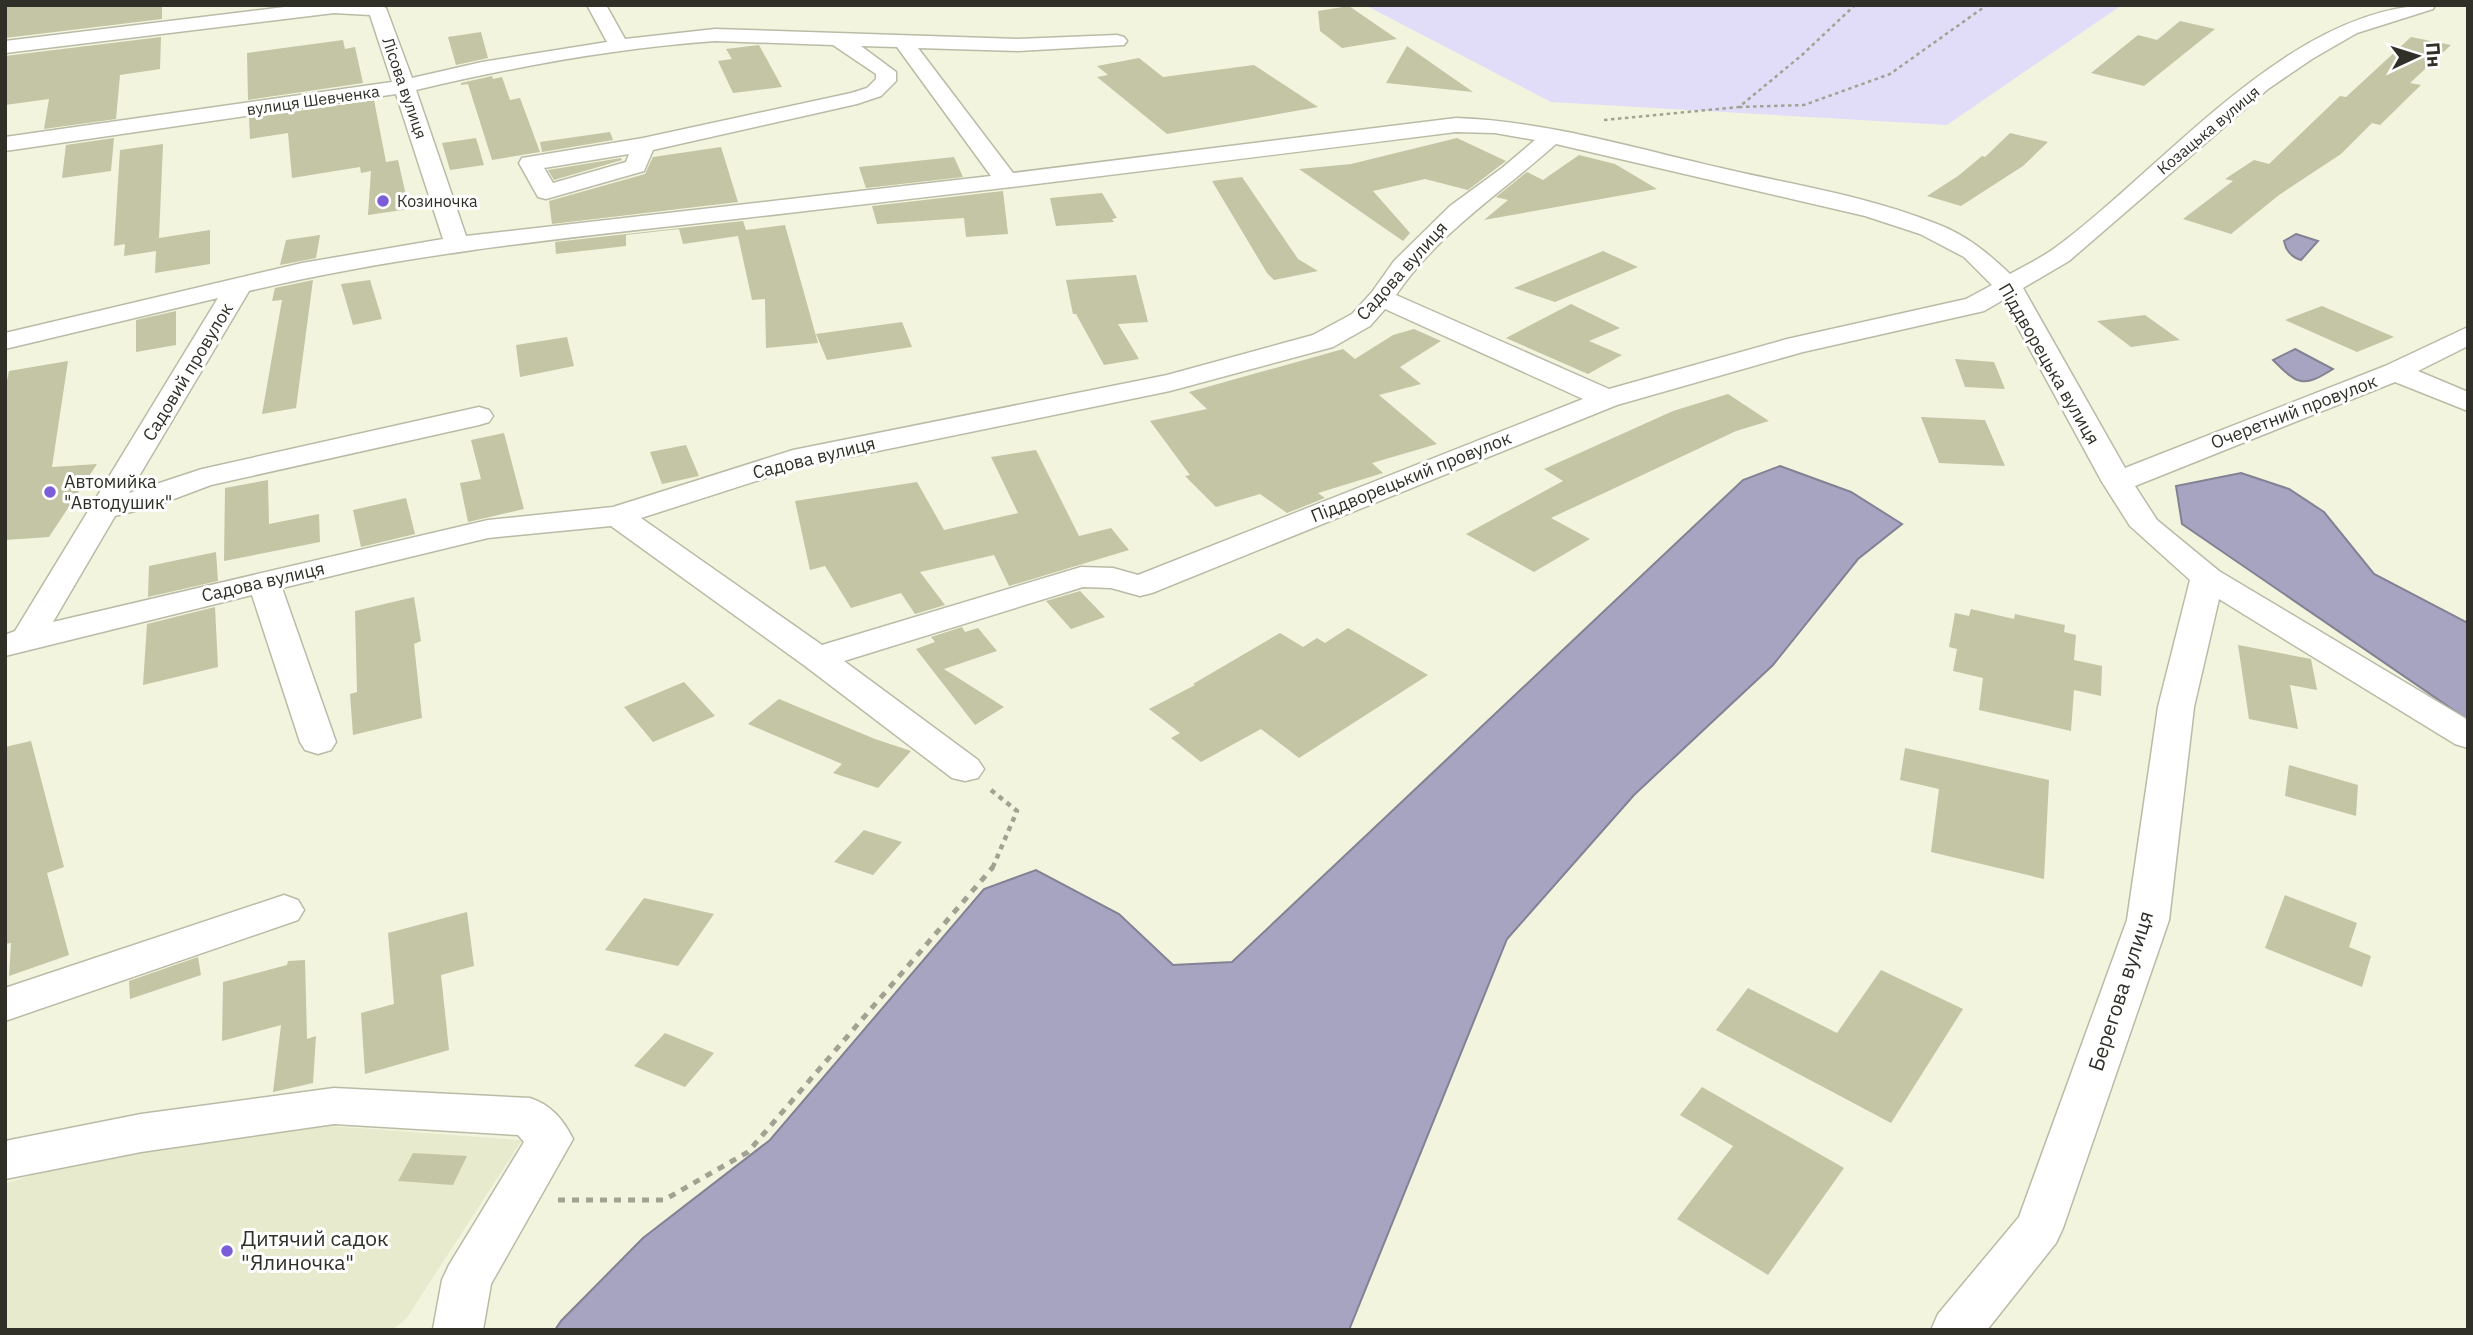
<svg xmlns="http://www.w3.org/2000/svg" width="2473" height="1335" font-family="'IBM Plex Sans',sans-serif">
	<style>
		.built { fill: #e8eacd }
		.green { fill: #e1ddf9 }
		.water { fill: #a7a4c2; stroke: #838194; stroke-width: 2 }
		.building { fill: #c3c5a5 }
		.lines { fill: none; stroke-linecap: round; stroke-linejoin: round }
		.minor-casing { stroke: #babba6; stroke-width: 3 }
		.path-far2 { stroke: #a1a292; stroke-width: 2.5; stroke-dasharray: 3.5 3.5; stroke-linecap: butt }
		.path-far1 { stroke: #a1a292; stroke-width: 4.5; stroke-dasharray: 5 5; stroke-linecap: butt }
		.path { stroke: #a1a292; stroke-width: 5; stroke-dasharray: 7 7; stroke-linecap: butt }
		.minor { fill: #fff; fill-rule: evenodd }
		.poi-dot { fill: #7b5dd8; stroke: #fff; stroke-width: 2.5 }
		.labels { text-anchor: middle; stroke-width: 6; stroke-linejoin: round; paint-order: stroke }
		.far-street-label { font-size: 16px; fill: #303028; stroke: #fff }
		.far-poi-label { font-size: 16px; fill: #303028; stroke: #fff; text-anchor: start }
		.street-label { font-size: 18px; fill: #303028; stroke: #fff }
		.poi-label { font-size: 18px; fill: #303028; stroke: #fff; text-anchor: start }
		.near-street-label { font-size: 21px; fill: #303028; stroke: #fff }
		.near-poi-label { font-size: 21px; fill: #303028; stroke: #fff; text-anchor: start }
	</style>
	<rect width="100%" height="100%" fill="#f2f4de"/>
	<path class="built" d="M302,1124L522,1140L406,1319L392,1330H5V1184L101,1152Z"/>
	<path class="green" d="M1365,5H2122L1947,125L1551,102Z"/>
	<path class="water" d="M2296,234L2318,241L2301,260C2291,257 2286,251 2284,241Z
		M2295,349L2333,369C2303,388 2298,385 2273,360Z
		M1780,466L1851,492L1902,524L1858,559L1773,665L1634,795L1507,939L1349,1330H555L561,1321L643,1238L770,1140L984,889L1036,870L1119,914L1173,965L1232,962L1743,480Z
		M2241,473L2289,489L2324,512L2374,574L2468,623V720L2182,524L2176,486Z"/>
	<path class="building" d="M5,5H162V19L5,38Z
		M1349,6L1397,39L1342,48L1320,31L1318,11Z
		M2180,21L2215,29L2144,86L2091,73L2138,35L2157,40Z
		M481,32L488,58L456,65L448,37Z
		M161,37L160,69L120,75L116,119L44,129L49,99L5,105V56Z
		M2411,37L2451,45L2410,83L2421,85L2380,125L2372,123L2341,154L2279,195L2231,234L2183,219L2233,181L2225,179L2254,160L2269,164L2340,96L2346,97Z
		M343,40L345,49L355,47L363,83L248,100L247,53Z
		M759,45L782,87L733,93L718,61L732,59L726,49Z
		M1407,46L1473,92L1386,83Z
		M1139,58L1163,77L1254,65L1318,107L1167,134L1097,77L1108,75L1097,66Z
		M492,76L493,79L502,77L510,100L520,98L540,152L492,160L468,84L461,85V83Z
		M374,100L386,162L398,160L409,209L368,215L371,171L361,173L360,167L292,178L288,133L250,139L249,118Z
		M610,132L613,140L542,152L540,142Z
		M2010,133L2048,142L2023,166L1961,206L1927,196L1958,176L1982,156L1985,157Z
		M114,138L111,171L62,178L66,145Z
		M476,138L484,165L450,170L442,143Z
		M1457,138L1506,161L1468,190L1425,179L1373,191L1410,233L1403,241L1299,169L1351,164Z
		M163,144L159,238L210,230V264L155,273L156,251L124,256L125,244L114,246L120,150Z
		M721,147L738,202L552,224L549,201L645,174L653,157Z
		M1579,155L1615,164L1657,189L1484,220L1508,200L1496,197L1527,172L1543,180Z
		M954,157L963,177L866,188L859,167Z
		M621,158L622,160L554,180L548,170Z
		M1242,177L1298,259L1318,271L1274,280L1267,273L1212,181Z
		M1003,191L1008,234L966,237L964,218L877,224L872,206Z
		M1102,193L1117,218L1112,219L1114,222L1056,226L1050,198Z
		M743,221L746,230L785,225L818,343L766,348L765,299L752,300L738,236L683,244L679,229L626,235V246L556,254L555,242Z
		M320,235L316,258L280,265L286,240Z
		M1603,251L1638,267L1555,302L1514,288Z
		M1136,275L1148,322L1118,324L1139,359L1104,365L1076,314H1073L1066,280Z
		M313,280L296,408L262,414L282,300L272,301L275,288Z
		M370,280L382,319L353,325L341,284Z
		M1571,304L1620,328L1589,341L1622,355L1588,374L1506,338Z
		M2322,306L2394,337L2357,352L2285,320Z
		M176,311V345L136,352V320Z
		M2145,315L2180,340L2131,347L2097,321Z
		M902,322L912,347L827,360L816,334Z
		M1414,329L1441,341L1400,367L1421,384L1379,395L1437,444L1372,463L1383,473L1318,493L1325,498L1287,513L1260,494L1216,507L1185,476L1190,475L1150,421L1207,409L1189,392L1343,349L1355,359L1393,335Z
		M567,337L574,366L520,377L516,345Z
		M1955,359L1994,362L2005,389L1965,387Z
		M68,361L52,467L97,464L49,537L5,540V390L9,371Z
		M1728,394L1769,421L1736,431L1551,518L1590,539L1534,572L1466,534L1563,481L1544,469L1673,411Z
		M1921,417L1985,420L2005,466L1939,463Z
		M504,433L524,509L468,522L460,483L481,479L471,440Z
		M686,445L699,476L662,484L650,452Z
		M1036,450L1079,536L1111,528L1129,550L1009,586L994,555L920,572L945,605L915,614L901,593L851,608L825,566L810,570L795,501L917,482L944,530L1018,513L991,457Z
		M268,480L269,524L319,514L320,542L224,561L225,488Z
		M406,498L415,534L361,547L353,510Z
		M216,552L218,581L148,597L149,566Z
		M1080,591L1105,617L1071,629L1046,601Z
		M414,597L421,641L414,644L422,718L353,735L350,694L357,692L355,611Z
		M215,607L218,667L143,685L147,624Z
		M1971,609L2014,619L2015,614L2065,625L2064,632L2076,635L2074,660L2102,666L2101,696L2074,690L2071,731L1979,710L1983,678L1953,671L1957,649L1949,647L1955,613L1969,616Z
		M962,627L965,632L978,628L997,651L944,669L1004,707L975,725L916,649L935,642L931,637Z
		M1348,628L1428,675L1299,758L1261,729L1201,762L1171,738L1180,733L1149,709L1195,685L1193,684L1280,633L1303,647L1317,638L1325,643Z
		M2238,645L2311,659L2317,690L2290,685L2298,729L2249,719Z
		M684,682L715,716L653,742L624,707Z
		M779,699L875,739L911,751L878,788L833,773L842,764L748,724Z
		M31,741L64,867L47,873L69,955L9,976L11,943L5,944V747Z
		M1905,748L2049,780L2044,879L1931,852L1939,789L1900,780Z
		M2289,765L2358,785L2356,816L2285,796Z
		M864,830L902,842L873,875L834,862Z
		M2285,895L2357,923L2349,947L2371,956L2362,987L2265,948Z
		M644,898L714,914L678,966L605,950Z
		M467,912L474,966L441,975L449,1050L365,1074L361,1013L394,1004L388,933Z
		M198,957L201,975L130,999L129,981Z
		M305,960L307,1039L316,1036L313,1083L273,1092L281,1025L222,1041L223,982L287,965L288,961Z
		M1881,970L1963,1009L1891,1123L1716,1030L1748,988L1837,1033Z
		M665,1033L714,1053L685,1087L634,1066Z
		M1702,1087L1844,1168L1768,1275L1677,1219L1733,1146L1680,1115Z
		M413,1153L467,1156L453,1185L398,1181Z"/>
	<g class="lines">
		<defs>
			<path id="minor" d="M301,5H380L386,8L412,78L482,62L607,42L587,5H606L625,39L715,29L1018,39L1117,35L1124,37L1127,41L1124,45L1018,51L918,48L1013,173L1456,118C1546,121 1634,148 1721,168C1793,185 1868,196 1937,224C1966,235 1988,253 2010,274C2024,266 2039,259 2052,250C2163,170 2290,5 2435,5L2433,9L2357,33L2312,59L2268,89L2069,261L2023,288L2125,468L2385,366L2468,327V346L2418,371L2468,392V411L2395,382L2135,486L2157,520L2219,571L2468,720V748L2455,744L2219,599L2194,707L2169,920L2063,1228L2056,1243L1987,1330H1931L1938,1314L2019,1217L2127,920L2158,707L2190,580L2130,526L2102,482L2003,300L1984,311L1803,352L1617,405L1152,593L1140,596L1111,588L1083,587L844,661L978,760L984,769L978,778L965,781L952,778L805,666L611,526L488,538L282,588L336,742L331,750L318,754L305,750L300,742L252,595L5,656V635L15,631L218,298L5,349V333L302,263L443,239L396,94L5,151V137L392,82L370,15L334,13L5,53V41ZM715,41L833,45L876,74V79L867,88L851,93L643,138L522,158L519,163L538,197L546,199L644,171L653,150L857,104L881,96L896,81V72L861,46L897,47L991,176L466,236L416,90C513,67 615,48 715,41ZM1456,132L1495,133L1535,140L1502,168L1450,206L1394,261L1372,292L1352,314L1313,335L1167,375L793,450L613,507L488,520L53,622L115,516L158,505L211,485L479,425L489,422L493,416L489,410L479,407L202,469L129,493L249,291C426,249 607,234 788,213C1011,188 1233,160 1456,132ZM1556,144L1865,216L1920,234L1964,257L1992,285L1966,299L1787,339L1609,389L1396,295C1438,233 1501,193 1556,144ZM629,154L626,162L553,183L544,168ZM1385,309L1583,399L1138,575L1113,568L1081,567L822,645L641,518L800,467L1170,391L1333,347L1370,326Z
				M284,895L298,900L304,910L298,920L5,1021V988Z
				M334,1088L530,1098C551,1105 563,1119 573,1139L491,1284L483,1330L433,1329L442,1280L449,1265L524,1142L518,1135L334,1124L141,1152L5,1179V1141L141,1114Z"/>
		</defs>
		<use href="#minor" class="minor-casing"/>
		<path class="path-far2" d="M1739,107L1804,105L1890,74L1987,5
			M1604,120L1739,107L1802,55L1855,5"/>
		<path class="path-far1" d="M991,790L1017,811L992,869"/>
		<path class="path" d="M558,1200H664L748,1152L993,867"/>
		<use href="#minor" class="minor"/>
	</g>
	<g class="poi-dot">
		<circle cx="383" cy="201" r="7"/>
		<circle cx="50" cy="492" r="7"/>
		<circle cx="227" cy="1251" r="7"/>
	</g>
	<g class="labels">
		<g class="far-street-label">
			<text transform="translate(405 88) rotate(71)" y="6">Лісова вулиця</text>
			<text transform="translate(313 100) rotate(-8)" y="6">вулиця Шевченка</text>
			<text transform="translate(2208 130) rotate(-40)" y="6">Козацька вулиця</text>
		</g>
		<g class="far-poi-label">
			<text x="397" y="207">Козиночка</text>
		</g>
		<g class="street-label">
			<text transform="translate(1402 271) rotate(-48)" y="6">Садова вулиця</text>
			<text transform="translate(2049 364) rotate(60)" y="6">Піддворецька вулиця</text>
			<text transform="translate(188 372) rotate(-59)" y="6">Садовий провулок</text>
			<text transform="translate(2294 412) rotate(-21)" y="6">Очеретний провулок</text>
			<text transform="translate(814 458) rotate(-14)" y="6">Садова вулиця</text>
			<text transform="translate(1411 477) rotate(-22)" y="6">Піддворецький провулок</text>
			<text transform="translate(263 582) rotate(-13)" y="6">Садова вулиця</text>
		</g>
		<g class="poi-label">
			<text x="64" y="488">Автомийка<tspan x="64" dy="21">"Автодушик"</tspan></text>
		</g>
		<g class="near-street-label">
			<text transform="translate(2121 991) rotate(-72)" y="7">Берегова вулиця</text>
		</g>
		<g class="near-poi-label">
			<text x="241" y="1246">Дитячий садок<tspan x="241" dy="24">"Ялиночка"</tspan></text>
		</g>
	</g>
	<rect width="2473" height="1335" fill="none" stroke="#303028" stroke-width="14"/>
	<g transform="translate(2417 56) rotate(86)" stroke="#ffffff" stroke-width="5" paint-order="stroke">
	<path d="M0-5L12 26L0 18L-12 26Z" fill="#303028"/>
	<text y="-10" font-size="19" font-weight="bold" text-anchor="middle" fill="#303028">Пн</text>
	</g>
</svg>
